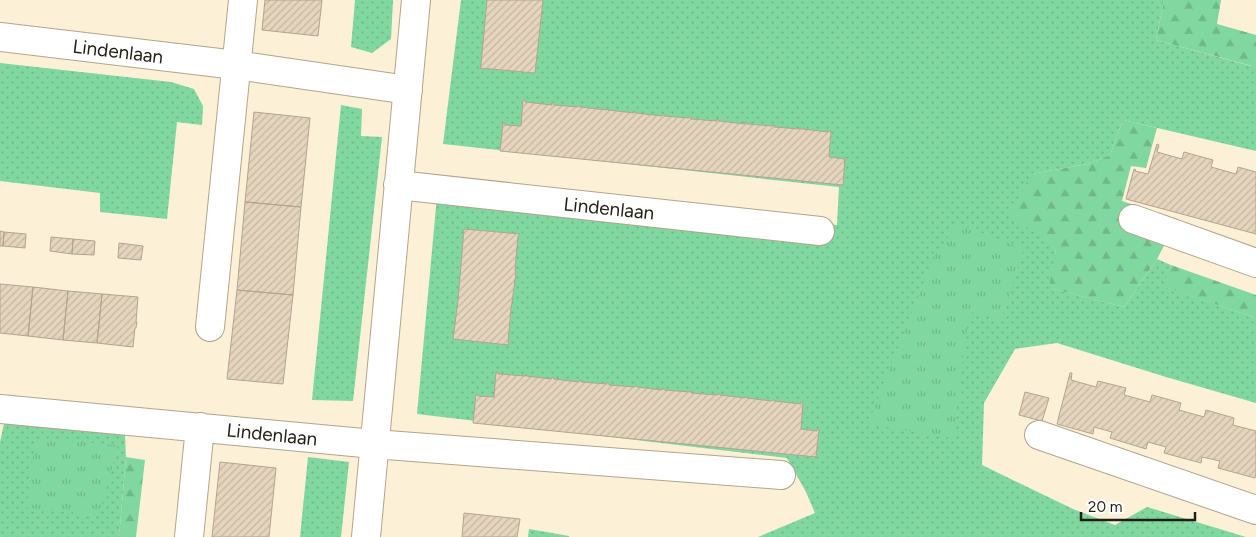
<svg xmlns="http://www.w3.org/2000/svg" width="1256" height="537" font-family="Figtree,sans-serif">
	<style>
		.grass { fill: url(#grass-dots) }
		.forest { fill: url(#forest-firs) }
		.park { fill: url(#park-tufts) }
		.building { fill: url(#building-hatch); stroke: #b4a48f }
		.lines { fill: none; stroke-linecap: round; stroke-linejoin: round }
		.minor-casing { stroke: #b0a58d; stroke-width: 30 }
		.minor { stroke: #fff; stroke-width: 28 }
		.labels { text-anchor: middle; stroke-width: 5; stroke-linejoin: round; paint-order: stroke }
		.street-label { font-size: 19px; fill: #231e15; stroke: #fefefe }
	</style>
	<defs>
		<pattern id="grass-dots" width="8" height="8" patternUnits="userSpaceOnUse" patternTransform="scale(1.25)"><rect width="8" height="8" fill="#81d7a0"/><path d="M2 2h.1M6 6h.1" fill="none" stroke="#6fb889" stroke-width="1.8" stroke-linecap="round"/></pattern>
		<pattern id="forest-firs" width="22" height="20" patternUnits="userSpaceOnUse" patternTransform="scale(1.25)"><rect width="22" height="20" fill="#81d7a0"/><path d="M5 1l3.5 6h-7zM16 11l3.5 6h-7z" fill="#6fb889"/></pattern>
		<pattern id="park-tufts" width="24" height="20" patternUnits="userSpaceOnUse" patternTransform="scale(1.25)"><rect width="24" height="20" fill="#81d7a0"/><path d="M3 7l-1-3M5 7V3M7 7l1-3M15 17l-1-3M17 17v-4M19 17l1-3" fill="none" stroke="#6fb889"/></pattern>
		<pattern id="building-hatch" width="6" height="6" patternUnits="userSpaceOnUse" patternTransform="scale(1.25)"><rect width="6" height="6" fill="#e5d5be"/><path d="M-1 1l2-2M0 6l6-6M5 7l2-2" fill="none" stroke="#c4b6a2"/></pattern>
	</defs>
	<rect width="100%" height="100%" fill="#fcf0d7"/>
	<path class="grass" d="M355,0H393L391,39L372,53L351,47Z
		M461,0H1164L1156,40L1251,66L1256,59V151L1123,120L1110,155L1088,164L1031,174L1056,249L1050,288L1124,307L1157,259L1171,265L1165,287L1256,318V403L1166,377L1057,343L1015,349L984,403L982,465L1073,509L1115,525L1147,507L1246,537H758L815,513L806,492L787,458L417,414L438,185L837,225L839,187L443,144Z
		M0,63L171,82L194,89L203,106L202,125L177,122L167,219L100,212V193L0,181Z
		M341,105L362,109L361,136L382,137L353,401L312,400Z
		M5,419L125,435L126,457L119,537H0V442Z
		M308,457L349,462L341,537H300Z
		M529,529L569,536V537H528Z"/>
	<path class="forest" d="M1164,0H1221L1217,24L1256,35V59L1252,66L1156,40Z
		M1123,120L1157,128L1146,168L1131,166L1122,201L1178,219L1157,259L1124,307L1049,288L1056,249L1010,214L1031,174L1088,164L1110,155Z
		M1171,265L1256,295V318L1164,287Z
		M126,457L145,460L136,537H119Z"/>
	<path class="park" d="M958,224L1024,249L1001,319L969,312L953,438L868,424L934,256Z
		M35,439L118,445L99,515L27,508Z"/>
	<path class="building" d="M265,0H322L318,36L262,30Z
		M487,0H543L535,73L480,68L481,65Z
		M523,100H525V102L552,105V103H554V105L578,107L579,106H581L580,107L607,110L606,109H608V110L634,113V111L636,113L662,116V114H664V116L689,118V117H691V119L717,121V119L719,120V121L745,124V122H746L747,124L772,126L773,125H774V127L800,129V128H802V129L828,132L829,131H831L829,157L844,159V157H845L843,185L500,151L503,123H505V125L521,126Z
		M254,112L310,118L301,207L245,202Z
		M1157,144L1159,145L1157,152L1182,159L1184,152L1213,160L1211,167L1236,174L1238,167L1256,172V234L1126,199L1134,169L1136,170L1135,171L1148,174Z
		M245,202L301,207L293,295L237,290Z
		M464,229L520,234L518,236L515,270L516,273L511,309L508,342L509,345L453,339L458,301Z
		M0,231L4,232L3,246H0Z
		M4,232L26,234L25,248L3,246Z
		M51,237L73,239L72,254L50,251Z
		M73,239L95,241L94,255L72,254Z
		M119,243L143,246L141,260L118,258Z
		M0,284L33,287L28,336L0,333Z
		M33,287L68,291L63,340L28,336Z
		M237,290L293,295L283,384L227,379Z
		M68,291L102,294L97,343L63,340Z
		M102,294L138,297L136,322H137L136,328H135L133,347L97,343Z
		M496,372H498V374L525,376V375H527L526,376L551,379L552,377L554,379L579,382L580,380H582L581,382L607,384L606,383H609V385L635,387V386H637V387L662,390V388L664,389V390L690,392V391H692L691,393L718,395L717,394H720V395L745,398V397H747V398L772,401L773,400H775L774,401L801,404V402H803L801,429L817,431V429H819L816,457L473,423L476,394L478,395V396L494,397Z
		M1070,373H1072L1071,380L1096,387L1098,381L1126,388L1124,395L1150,402L1152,395L1181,403L1179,410L1204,417L1206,410L1234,418L1233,425L1256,431V473L1255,478L1218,468L1220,461L1202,457L1201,463L1164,453L1166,447L1148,442L1146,449L1110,438L1112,432L1094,427L1093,434L1057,424Z
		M1025,392L1049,398L1040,428H1039L1041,421L1019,415Z
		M220,462L276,468L269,537H212Z
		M464,513L520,519L517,537H462Z"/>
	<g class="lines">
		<defs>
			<path id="minor" d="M0,37L236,65L408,90
				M398,185L820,231
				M1133,219L1256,263
				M210,327L243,0
				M0,409L374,444L781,475
				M1039,435L1256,510
				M189,537L200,427
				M366,537L416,0"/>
		</defs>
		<use href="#minor" class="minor-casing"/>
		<use href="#minor" class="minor"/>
	</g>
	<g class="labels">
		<g class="street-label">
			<text transform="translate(118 51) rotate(7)" y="7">Lindenlaan</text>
			<text transform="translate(609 208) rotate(6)" y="7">Lindenlaan</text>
			<text transform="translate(272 434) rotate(6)" y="7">Lindenlaan</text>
		</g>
	</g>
	<path d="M1081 512v8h114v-8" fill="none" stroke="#231e15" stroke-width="2.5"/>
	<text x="1088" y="512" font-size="15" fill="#231e15" stroke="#fefefe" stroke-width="4" paint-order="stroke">20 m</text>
</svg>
